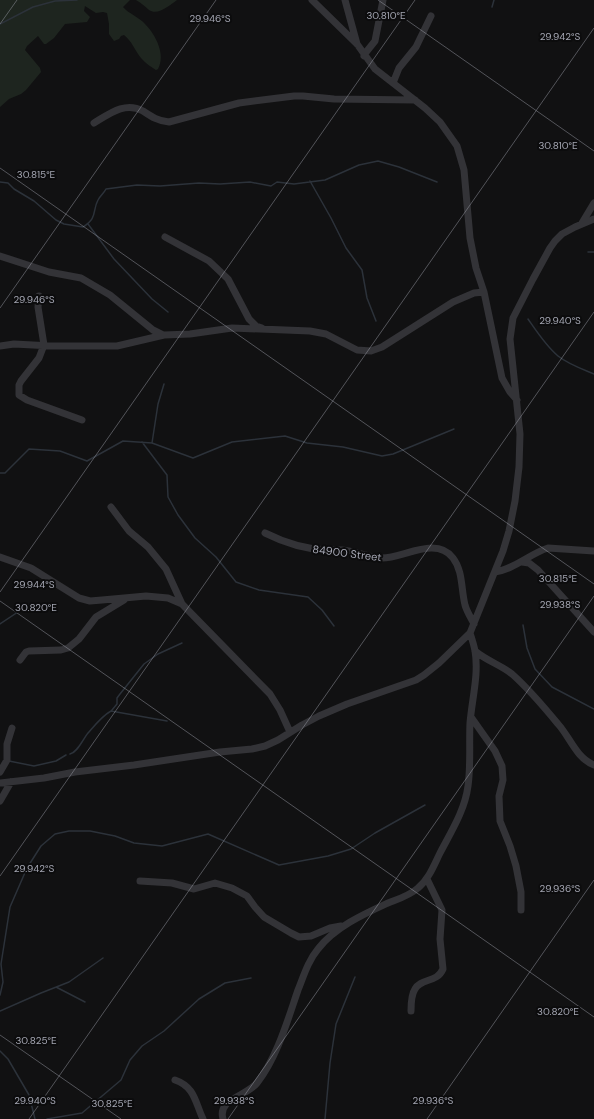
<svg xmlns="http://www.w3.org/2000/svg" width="594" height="1119" font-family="'DM Sans',sans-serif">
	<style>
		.green { fill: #1e251f }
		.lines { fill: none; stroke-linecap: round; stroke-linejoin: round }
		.stream { stroke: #2c323a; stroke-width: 1.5 }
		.minor { stroke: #333337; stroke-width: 7 }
		.ticks { fill: none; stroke: #a4a6b2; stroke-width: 1; stroke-opacity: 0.45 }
		.labels { text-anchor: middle; stroke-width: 4; stroke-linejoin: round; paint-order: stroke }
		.street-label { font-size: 11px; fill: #a4a6b2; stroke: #0c0c0d }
		.ticks-label { font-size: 10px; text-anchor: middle; fill: #a4a6b2; stroke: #0c0c0d; stroke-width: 4; stroke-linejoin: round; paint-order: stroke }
	</style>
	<rect width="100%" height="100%" fill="#111112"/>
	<path class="green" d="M0,0H130L123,7C129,14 139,17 145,24C156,35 166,55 158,69L156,70C151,67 145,63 141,58C135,51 132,41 124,35L121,36L119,39L114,41L109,34V24L107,13L103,12L96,13L85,6L84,11L90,17L87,22L65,24L54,38L46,44H44L38,36L27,46L25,50L40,68L41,72L26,90L21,94L9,99L0,107Z
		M136,0H177C170,5 158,16 149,10C145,6 141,3 136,0Z"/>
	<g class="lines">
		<path class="stream" d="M492,7L494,0
			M0,24L33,7L55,1L77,0
			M310,181L331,218L346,248L362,270L367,298L376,321
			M0,182L8,183L14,189L34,201L56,220L64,224L83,227C98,218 92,211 98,200C100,196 104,193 106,189L137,185L160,186L199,183L220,184L250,182L271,186L277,182L294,184L325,180L359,165L378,161L399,167L437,182
			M88,224L114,259L152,299L168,312
			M588,252H594
			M528,319C537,332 546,346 558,356C568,364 582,369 594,374
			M142,442L167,475L168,497L178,515L195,538L216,557L236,582L259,590L308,597L322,610L334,626
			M152,443L158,404L164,384
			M0,473H5L29,449L60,451L87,461L123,441L152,443L193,458L232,442L285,436L307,443L343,447L382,456L393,454L454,429
			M0,624L30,604
			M523,625L527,648L535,669L552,687L594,709
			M112,710L117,704V698L120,694L144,664L158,654L182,643
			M70,754C78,752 83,739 88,733C95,725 102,716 111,711L167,721
			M9,761L34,766L56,761L66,755
			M56,987L85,1002
			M0,995L3,982L1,964L10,907L27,868L41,846L55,834L69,831H90L115,836L134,843L162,846L208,834L279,865L328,856L351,849L375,833L425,805
			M0,1011L41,993L69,982L103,958
			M0,1051L8,1059L29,1095L35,1119
			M47,1119L82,1113L121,1080L130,1060L142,1046L164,1031L199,999L225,983L251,978
			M325,1119L330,1063L336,1024L355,977"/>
		<path class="minor" d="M312,0L357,44L375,69L425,108L440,122L457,146L464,170L470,238L476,268L484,292L502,378L510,392L517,400
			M345,0L357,44
			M364,56L367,51L375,41L383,0
			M393,83L399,68L416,47L431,16
			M94,123C109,114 125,101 143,111C152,117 158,121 169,122L239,103L294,96H303L334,99L415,100
			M582,223L594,203
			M165,237L209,261L228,279L249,319L256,326L262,328
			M0,256L49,272L81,278L110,295L153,330L163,335
			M39,296L38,307L44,345L39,358L21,381L19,385V395L27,400L82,420
			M0,346L14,344L52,346H117L164,335L190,334L232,328L310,331L326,334L357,350L371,351L382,347L453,302L474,293L484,292
			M111,507L129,531L148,547L166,569L182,604
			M265,533C285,543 304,549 326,550C331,550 337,550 342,550C355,551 367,557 381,558C402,559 436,535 453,558C463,571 461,589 465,605C467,612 471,618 474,624
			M0,557L31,568L79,598L90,601L102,600L146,596L168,598L182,604L270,694L280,710L290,732
			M522,562L529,563L538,570L594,632
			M495,572C515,569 529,554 548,548L594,551
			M475,651C487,661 501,665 512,674C529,689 544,707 558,724C570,737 576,758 594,765
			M20,660L26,652L29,651L61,650L68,648L79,639L96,617L124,600
			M471,717L495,751L502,766L503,780L499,796L500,821L510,846L516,866L521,892V910
			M0,772L7,760V744L12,728
			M0,783L44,778L75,772L134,765L220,752L252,749L265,746L278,740L302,725L319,716L347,704L416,680L424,675L439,663L470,633L503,551L509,531L515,501L519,467L520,434L510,339L513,318L533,279L550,248L555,241L562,234L575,227L594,219
			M0,801L11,782
			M140,881L172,883L194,889L215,883L232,888L247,896L255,907L264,917L291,933L299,937L311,936L330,928L341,926
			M411,1011C411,1004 411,995 415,989C421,978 437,983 443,969L440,939L442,910L427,879
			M175,1080C195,1087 195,1102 203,1119
			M223,1119C217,1099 247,1096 257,1083C277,1058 288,1019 298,990C304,975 308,961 318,949C335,927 364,914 388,903C398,899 409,896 418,888C429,879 434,865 440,853C451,832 465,810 468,786C471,765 469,744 470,723C472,699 479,674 475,651C474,645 472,639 470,633"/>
	</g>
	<path class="ticks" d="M378,0L594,151M0,24L17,0M0,168L594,584M0,308L216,0M0,592L415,0M0,601L594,1017M0,876L594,28M0,1035L121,1119M29,1119L594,312M228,1119L594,596M427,1119L594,880"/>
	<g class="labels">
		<g class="street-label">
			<text transform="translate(347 553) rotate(7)" y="4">84900 Street</text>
		</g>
	</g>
	<g class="ticks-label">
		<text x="386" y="19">30.810°E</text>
		<text x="210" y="22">29.946°S</text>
		<text x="560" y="40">29.942°S</text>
		<text x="558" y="149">30.810°E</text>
		<text x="36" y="178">30.815°E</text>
		<text x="34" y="303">29.946°S</text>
		<text x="560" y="324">29.940°S</text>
		<text x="558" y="582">30.815°E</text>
		<text x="34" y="588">29.944°S</text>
		<text x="560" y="608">29.938°S</text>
		<text x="36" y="611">30.820°E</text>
		<text x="34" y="872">29.942°S</text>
		<text x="560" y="892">29.936°S</text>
		<text x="558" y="1015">30.820°E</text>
		<text x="36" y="1044">30.825°E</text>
		<text x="35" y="1104">29.940°S</text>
		<text x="234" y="1104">29.938°S</text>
		<text x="433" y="1104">29.936°S</text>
		<text x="112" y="1107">30.825°E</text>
	</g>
</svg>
